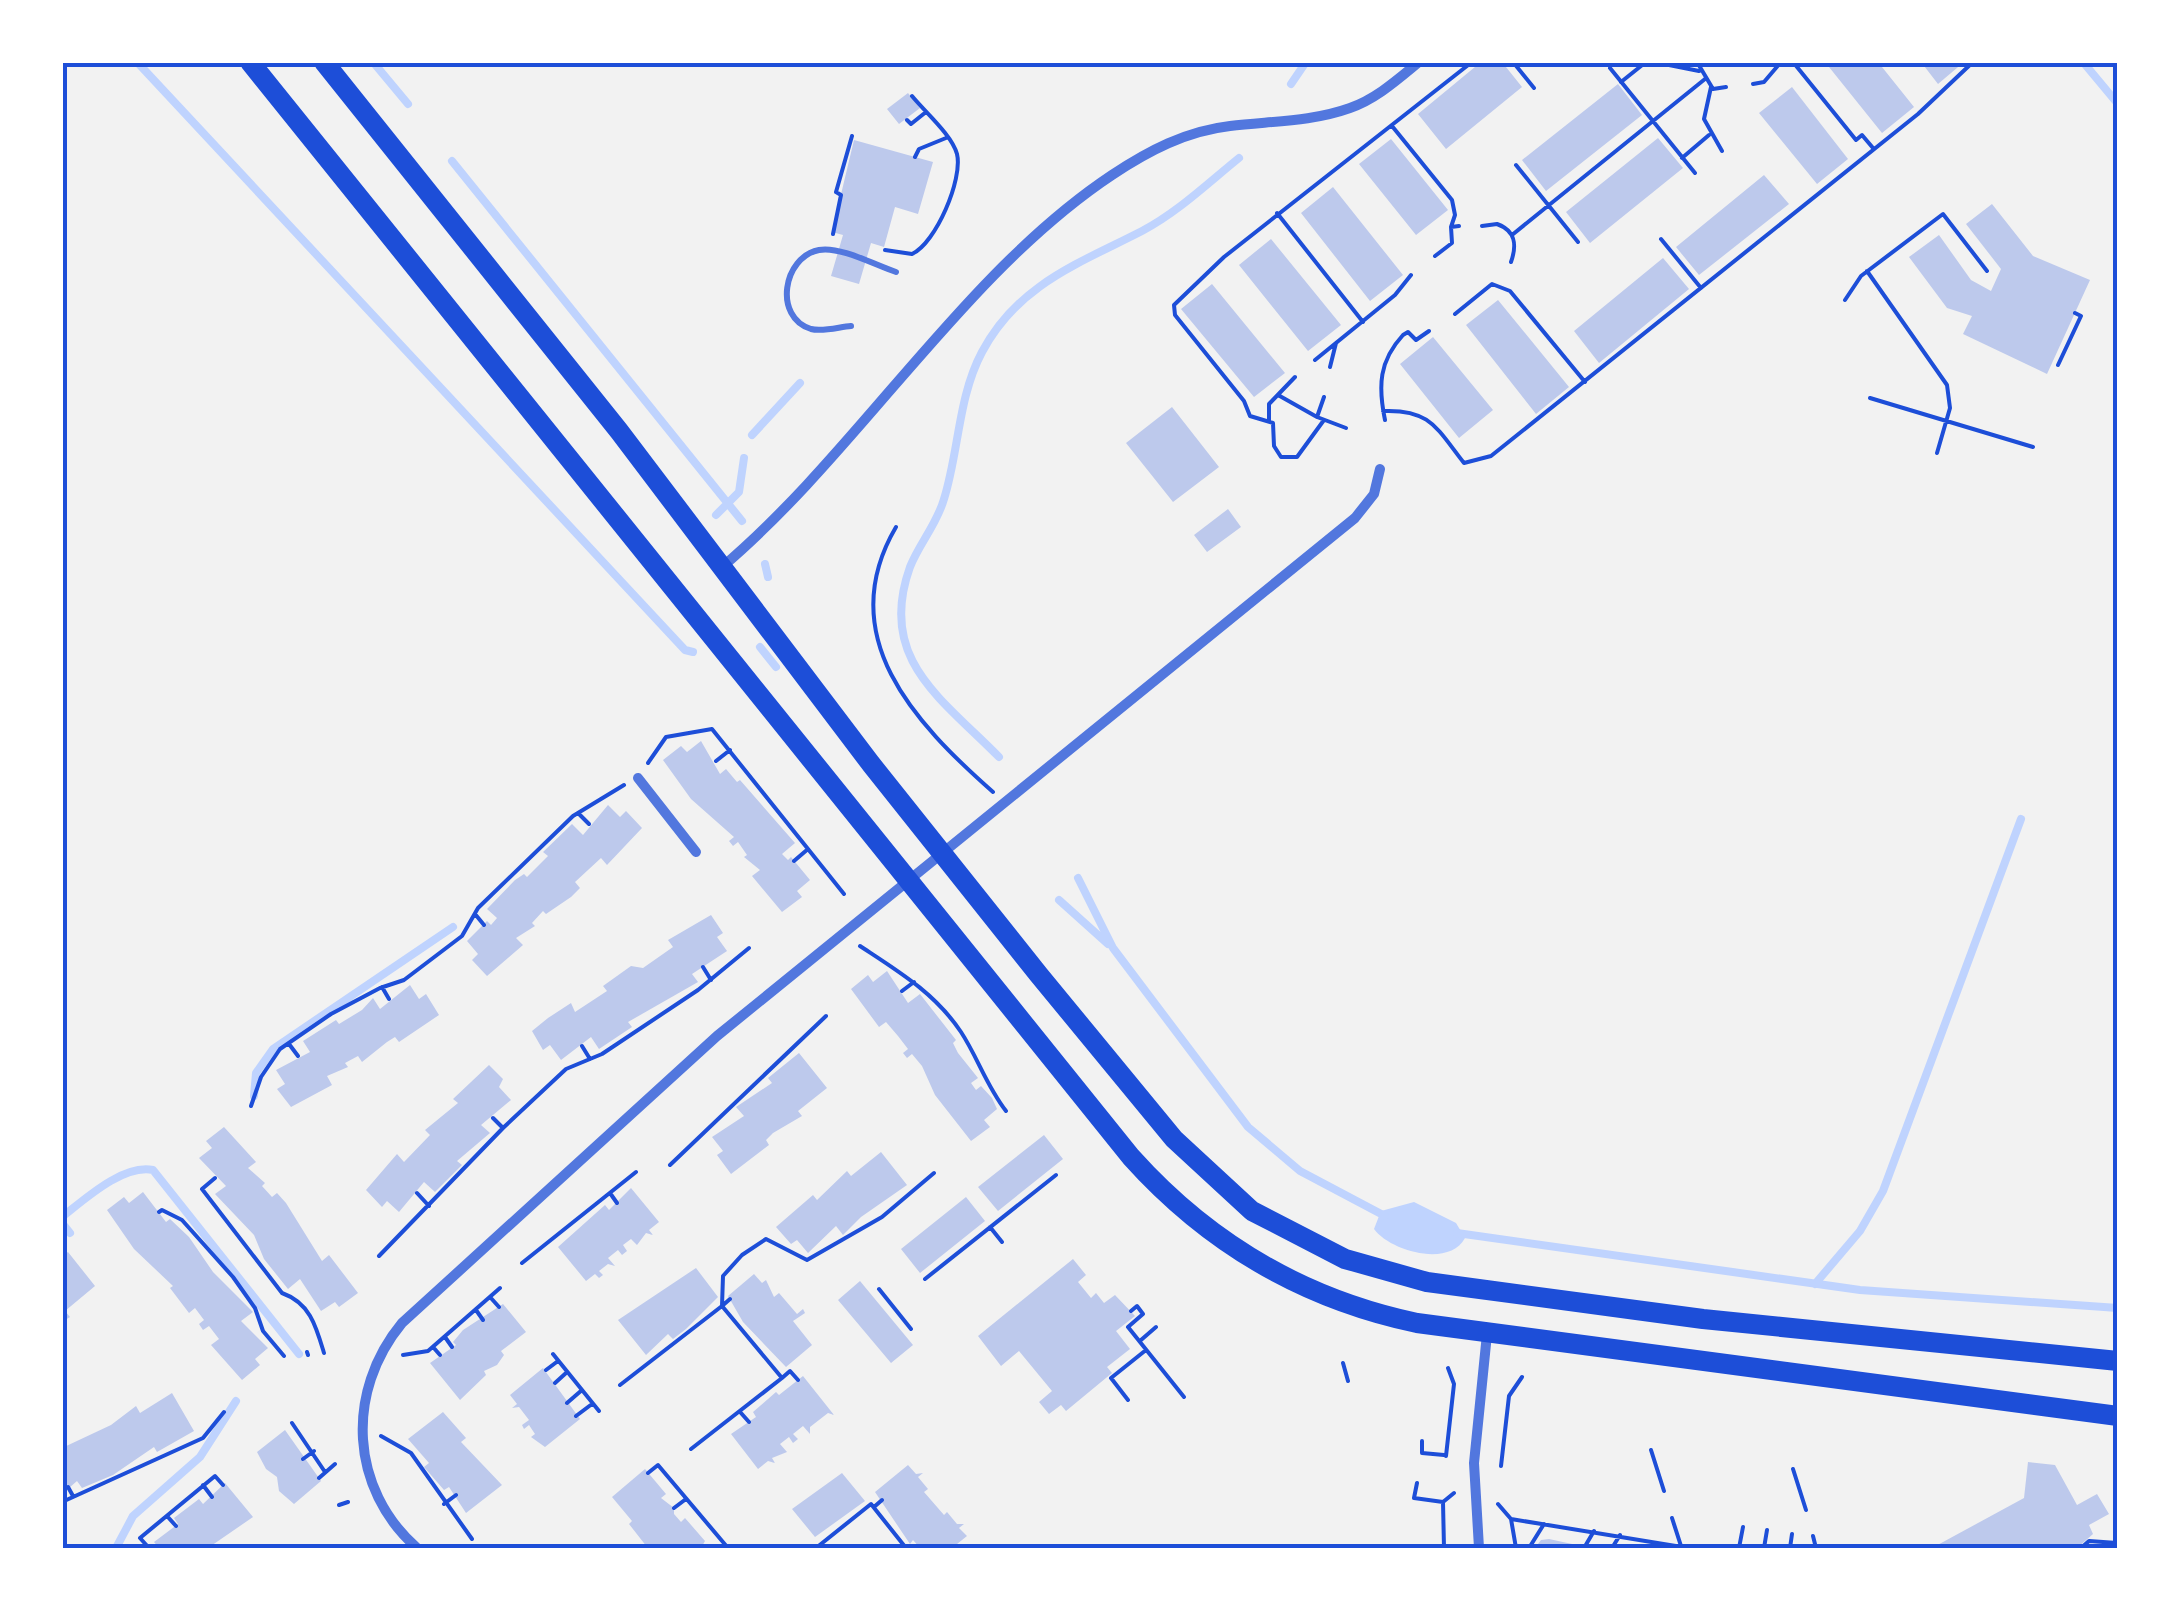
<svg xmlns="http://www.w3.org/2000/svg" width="2180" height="1611" font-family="'Titillium Web',sans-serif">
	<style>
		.water { fill: #bfd3fe }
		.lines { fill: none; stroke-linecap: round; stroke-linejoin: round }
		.stream { stroke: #bfd3fe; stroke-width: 8 }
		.building { fill: #bdc9ec }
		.path { stroke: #1d4ed8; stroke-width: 4 }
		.service { stroke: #5277de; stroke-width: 6 }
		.minor { stroke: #5277de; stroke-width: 10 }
		.primary { stroke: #1d4ed8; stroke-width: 20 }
		.neatline { fill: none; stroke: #1d4ed8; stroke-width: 4 }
	</style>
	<rect width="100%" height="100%" fill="#f2f2f2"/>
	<path class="water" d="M1414,1202L1456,1223L1465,1238C1449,1268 1390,1251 1374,1229L1381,1211Z"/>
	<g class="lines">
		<path class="stream" d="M137,62L685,650L693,652
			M373,62L408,104
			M2083,62L2118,104
			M1291,84L1306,62
			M452,161L742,521
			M752,435L800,383
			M716,515L739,492L744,458
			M765,564L768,577
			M760,647L776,667
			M999,757C941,698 877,659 910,567C919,544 937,524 944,499C959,451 958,397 982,352C1018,284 1080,263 1142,231C1178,212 1208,183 1239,158
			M1078,878L1113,948L1248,1127L1300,1171L1385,1216
			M1059,900L1108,944
			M254,1096L256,1073L273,1049L453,927
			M62,1217C85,1199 123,1164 153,1170L299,1354
			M62,1223L70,1233
			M1457,1233L1860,1290L2118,1308
			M1815,1284L1860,1231L1883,1191L2021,819
			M116,1548L133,1516L200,1457L236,1401"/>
	</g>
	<path class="building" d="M1481,62H1502L1522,87L1446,149L1418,114Z
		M1825,62H1878L1914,107L1882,133Z
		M1921,62H1964L1938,84Z
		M1618,84L1642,115L1546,191L1522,160Z
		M1792,87L1848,159L1817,184L1759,113Z
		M908,93L920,108L899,124L887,109Z
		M1658,138L1683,168L1590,243L1566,212Z
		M1391,139L1448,210L1416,235L1359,164Z
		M854,140L933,162L918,214L895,207L884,247L871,243L859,284L831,276L843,235L832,232Z
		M1764,175L1789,204L1699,275L1676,247Z
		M1333,187L1403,275L1370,301L1301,213Z
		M1992,204L2033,256L2090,280L2047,374L1963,334L1972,316L1947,308L1909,257L1939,235L1971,280L1991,291L2001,269L1966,224Z
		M1271,239L1341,325L1308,351L1239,265Z
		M1663,258L1689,289L1599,363L1574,331Z
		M1212,284L1285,373L1254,397L1181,309Z
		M1498,300L1569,387L1536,414L1466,325Z
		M1433,337L1493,410L1459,438L1400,364Z
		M1172,407L1219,467L1173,502L1126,443Z
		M1228,509L1241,527L1207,552L1194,535Z
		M701,741L720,774L726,769L737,782L740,780L795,843L782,854L788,860L791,857L810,880L797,891L802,897L782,912L752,876L760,870L744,857L747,855L738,842L733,846L729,841L734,837L691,799L663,760L681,746L687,752Z
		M608,805L620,817L626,811L642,828L607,865L601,858L575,882L580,888L571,897L546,914L543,911L532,923L535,926L516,938L523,945L487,976L472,960L478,954L467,941L487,921L491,925L497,918L487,909L515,880L524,874L527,877L548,856L543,852L572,824L583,835Z
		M711,915L723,933L717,937L727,951L692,974L698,982L628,1022L632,1027L599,1049L591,1037L561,1060L550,1045L543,1050L532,1031L548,1018L571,1003L575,1012L607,991L603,986L631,966L643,968L673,947L668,940Z
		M887,971L908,1003L920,994L956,1040L953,1043L958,1053L978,1078L971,1083L976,1090L981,1086L992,1098L997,1109L984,1120L990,1127L971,1141L935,1095L922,1066L912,1054L907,1058L903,1053L908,1049L898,1036L886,1022L879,1027L851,989L868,975L873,982Z
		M410,985L419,999L426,994L439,1015L399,1042L395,1037L387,1042L362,1062L358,1056L345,1063L348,1067L327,1076L332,1085L291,1107L277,1089L285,1084L276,1070L310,1052L303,1041L336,1020L339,1024L362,1010L373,998L380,1009Z
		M799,1053L827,1088L798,1111L802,1116L773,1133L766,1140L769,1145L731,1174L717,1155L723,1151L712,1137L744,1116L736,1107L772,1083L768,1078Z
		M489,1065L503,1079L499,1087L511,1100L481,1125L490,1133L457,1161L462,1165L435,1192L424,1182L399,1212L387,1201L382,1207L366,1190L397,1154L404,1162L430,1135L425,1130L458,1103L453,1099Z
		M224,1127L256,1162L248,1168L265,1183L262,1186L272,1197L277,1193L286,1203L322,1261L329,1255L358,1293L339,1307L335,1302L321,1311L300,1279L288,1289L264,1259L254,1235L215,1194L226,1186L199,1158L212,1148L206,1141Z
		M1044,1135L1063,1159L998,1211L978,1187Z
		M881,1152L907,1185L861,1217L843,1235L836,1226L808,1253L797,1240L791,1244L776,1227L813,1195L817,1200L847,1171L851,1176Z
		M631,1188L659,1222L649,1230L653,1235L646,1233L637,1245L631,1239L623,1245L627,1251L622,1255L618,1250L608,1258L615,1266L608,1264L599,1271L603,1275L599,1278L595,1274L586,1281L558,1247L605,1205L609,1210Z
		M143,1192L166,1222L170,1219L189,1237L213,1272L253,1312L241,1321L268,1348L255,1359L260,1365L242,1380L211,1345L219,1339L209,1326L203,1330L199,1324L204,1320L195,1308L189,1313L170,1288L173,1286L134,1249L107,1210L124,1197L129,1203Z
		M966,1197L985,1221L920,1273L901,1249Z
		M68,1252L95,1286L65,1311L70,1317L62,1322V1256Z
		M1073,1259L1086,1275L1078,1282L1091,1298L1096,1293L1104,1303L1115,1295L1135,1316L1116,1331L1130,1349L1107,1367L1112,1373L1066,1411L1061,1405L1049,1414L1039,1402L1052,1391L1019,1351L1001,1366L978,1336Z
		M696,1268L718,1297L686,1329L673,1339L668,1334L646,1355L618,1320Z
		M754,1274L762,1283L766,1280L774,1297L779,1293L797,1314L803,1309L805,1313L793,1321L812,1345L786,1367L743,1322L728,1296Z
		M860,1281L913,1345L891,1363L838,1300Z
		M503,1304L526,1332L501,1351L504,1355L497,1365L484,1371L486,1375L460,1400L430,1363L456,1345L453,1342L463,1330Z
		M543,1368L580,1419L545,1447L531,1437L535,1434L529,1425L524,1429L522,1425L529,1420L519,1407L512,1408L517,1404L510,1395Z
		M803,1376L834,1415L828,1413L810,1427V1434L803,1426L793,1434L798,1439L793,1443L789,1437L780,1444L787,1452L772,1458L775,1463L768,1461L758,1469L731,1434L756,1417L753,1412L776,1392L779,1395Z
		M172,1393L194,1431L157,1452L154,1447L113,1475L82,1488L77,1481L62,1494V1448L111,1425L136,1406L140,1413Z
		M443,1412L466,1438L461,1442L502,1485L466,1513L449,1487L444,1490L424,1467L429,1463L408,1439Z
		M285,1430L321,1481L294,1504L279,1491L277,1477L266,1469L257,1452Z
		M2028,1462L2055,1465L2077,1505L2097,1494L2109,1514L2089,1525L2093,1534L2077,1548H1932L2024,1498Z
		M908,1465L916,1474L923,1473L918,1477L928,1489L924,1492L944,1515L947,1512L957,1524H964L959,1528L967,1536L952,1548H920L913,1540L910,1544L875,1492Z
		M645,1469L666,1494L661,1498L674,1508V1514L681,1522L685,1518L705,1541L701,1548L647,1547L629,1524L632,1521L612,1497Z
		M842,1473L865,1501L815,1537L792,1509Z
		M225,1483L253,1517L208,1548H159L154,1542L178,1524L174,1518L199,1499L203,1504Z
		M1549,1539L1586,1547V1548H1535L1541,1540Z"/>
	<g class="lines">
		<path class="path" d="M1513,62L1534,88
			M1654,62L1699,71
			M1697,62L1713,89L1726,87
			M1793,62L1856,140L1862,135L1873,148
			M1610,68L1695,173
			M1621,82L1646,62
			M1753,84L1764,82L1781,62
			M1711,87L1704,119L1722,151
			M907,120L911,124L926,112
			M1392,126L1452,200L1455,215L1451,227
			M915,157L919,149L946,138
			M1682,158L1709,135
			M1516,165L1578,242
			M1277,213L1363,322
			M1482,226L1497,224C1516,231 1517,245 1511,262
			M833,234L841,195L836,192L852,136
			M1512,235L1705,79
			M1661,239L1701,288
			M885,250L912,254C936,243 963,179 957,154C952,135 925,112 912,96
			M1435,256L1452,243L1451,227L1459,226
			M1867,271L1947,385L1950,408L1937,453
			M1845,300L1861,276L1943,214L1987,271
			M1455,314L1492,284L1510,291L1585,382
			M1315,360L1395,295L1411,275
			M2058,365L2081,316L2075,313
			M1330,367L1336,343
			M1278,395L1317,417
			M1324,397L1317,417L1346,428
			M1870,398L2033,447
			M1383,411C1431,409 1437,429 1464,463L1491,456L1918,114L1973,62
			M1324,420L1297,457H1281L1274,446L1273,423L1250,416L1244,401L1175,315L1174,305L1224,257L1472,62
			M1385,420C1378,386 1379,361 1403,335L1408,332L1416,340L1429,331
			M1269,421V404L1295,377
			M896,527C832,636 915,723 993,792
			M716,761L730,750
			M648,763L666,737L712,729L844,894
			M578,813L589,824
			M794,861L808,849
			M475,914L484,925
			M860,946C898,971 935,993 961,1032C978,1058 986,1085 1006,1111
			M703,967L711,980
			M382,987L389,999
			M902,991L914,982
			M289,1044L298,1056
			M582,1046L590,1059
			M251,1106L261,1077L280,1049L331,1014L380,988L404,980L462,936L478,908L573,816L624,785
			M493,1118L503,1128
			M670,1165L826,1016
			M215,1178L202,1189L282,1293C310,1303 316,1326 324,1353
			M417,1193L429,1206
			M610,1193L617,1203
			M159,1212L162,1210L182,1220L233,1277L255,1308L263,1331L284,1356
			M990,1227L1002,1242
			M379,1256L503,1128L566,1069L602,1054L698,990L749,948
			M522,1263L636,1172
			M925,1279L1056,1175
			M879,1289L911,1329
			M490,1297L499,1307
			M722,1306L723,1276L742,1255L766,1239L807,1260L882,1217L934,1173
			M722,1306L730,1299
			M476,1310L483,1320
			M1131,1311L1137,1306L1143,1314L1128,1327L1184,1397
			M445,1337L452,1347
			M1141,1340L1156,1327
			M433,1347L440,1355
			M307,1352L308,1355
			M553,1354L599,1411
			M403,1355L428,1351L500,1288
			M1343,1363L1348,1381
			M546,1370L558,1361
			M782,1378L790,1371L798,1380
			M555,1383L566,1373
			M620,1385L722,1306L782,1378L691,1449
			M1128,1400L1111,1378L1146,1350
			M567,1403L582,1390
			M741,1413L749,1422
			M576,1416L592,1404
			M292,1423L325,1472
			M381,1436L411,1453L472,1539
			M1422,1441V1453L1444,1455
			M1651,1450L1664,1491
			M1446,1456L1454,1384L1448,1368
			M303,1459L314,1451
			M1501,1466L1509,1396L1522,1377
			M1793,1469L1806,1510
			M648,1473L658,1465L728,1548
			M319,1478L335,1464
			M1417,1483L1414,1498L1443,1502
			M203,1485L212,1497
			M68,1487L73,1496
			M62,1502L203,1438L224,1412
			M444,1504L456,1495
			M1498,1504L1511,1519L1688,1548
			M339,1505L348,1502
			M874,1507L882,1500
			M674,1508L686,1499
			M167,1516L176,1526
			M1672,1518L1681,1546
			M1511,1519L1516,1548
			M1813,1536L1816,1548
			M149,1548L140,1538L215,1476L223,1485
			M816,1548L871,1504L906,1548
			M1444,1548L1443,1502L1454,1493
			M1529,1548L1544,1524
			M1584,1548L1594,1531
			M1612,1548L1620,1535
			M1739,1548L1743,1527
			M1764,1548L1767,1530
			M1790,1548L1792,1534
			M2081,1548L2089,1541L2117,1543"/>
		<path class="service" d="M851,326C839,327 823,332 811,329C773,317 783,257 819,250C840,246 875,265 896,272"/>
		<path class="minor" d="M722,567C858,452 963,274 1112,175C1148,151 1186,131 1230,126C1270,121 1311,122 1350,108C1376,99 1397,80 1419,62
			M638,778L696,852
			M417,1548C350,1489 345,1392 402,1323L717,1036L1355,518L1374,494L1380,469
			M1479,1548L1474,1463L1487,1334"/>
		<path class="primary" d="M250,62L1131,1157C1209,1244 1303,1299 1417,1323L2118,1416
			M324,62L619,431L871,764L1039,975L1174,1139L1252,1211L1345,1259L1427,1282L1703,1319L2118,1361"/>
	</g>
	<rect width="2180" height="1611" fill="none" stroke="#ffffff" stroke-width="130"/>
	<rect x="65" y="65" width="2050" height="1481" class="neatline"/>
</svg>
